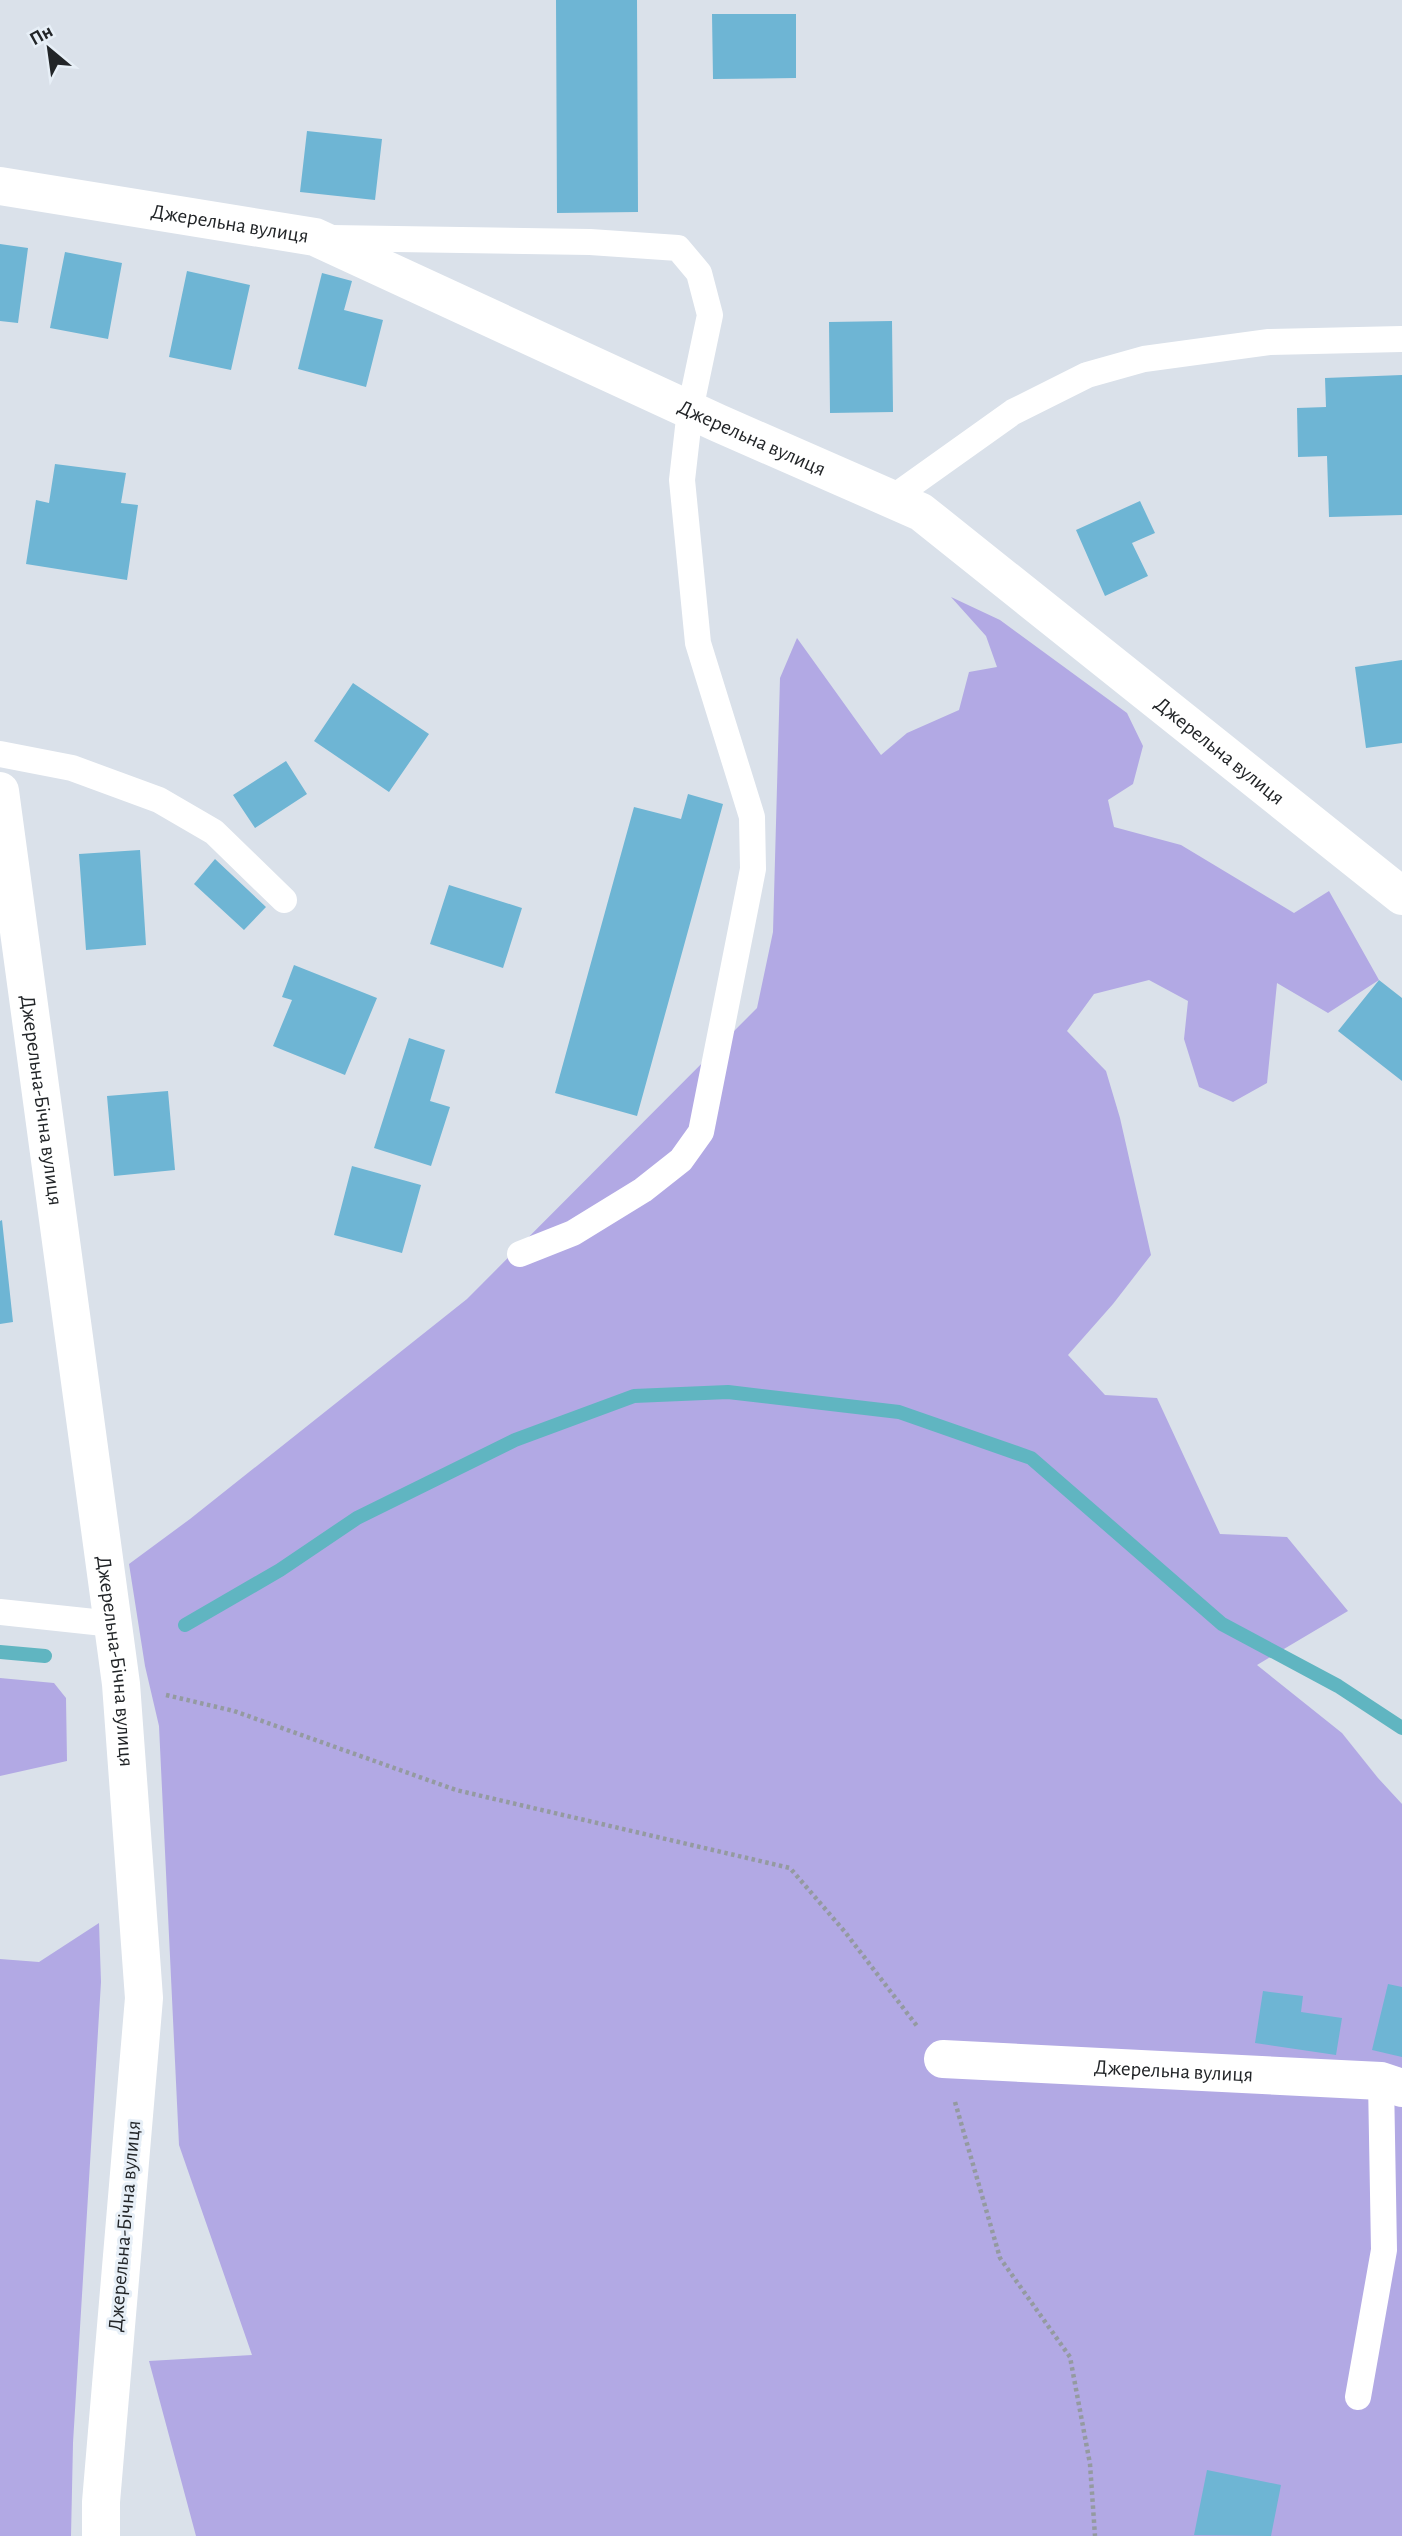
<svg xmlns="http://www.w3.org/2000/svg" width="1402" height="2536" font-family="'Alegreya Sans',sans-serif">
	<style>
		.forest { fill: #b2a9e4 }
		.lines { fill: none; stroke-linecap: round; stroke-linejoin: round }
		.stream { stroke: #60b5c1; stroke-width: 14 }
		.building { fill: #6eb5d4 }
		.path { stroke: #949aa0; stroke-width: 4.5; stroke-dasharray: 3.5 3.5; stroke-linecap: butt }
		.lane { stroke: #fff; stroke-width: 26 }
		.street { stroke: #fff; stroke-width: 38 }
		.labels { text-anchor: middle; stroke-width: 6; stroke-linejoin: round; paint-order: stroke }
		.street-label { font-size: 21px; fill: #222528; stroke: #e7eff7 }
	</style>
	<rect width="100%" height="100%" fill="#dae1ea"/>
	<path class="forest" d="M951,597L1000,620L1127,713L1143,746L1133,784L1108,800L1114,827L1181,845L1294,913L1329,891L1379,980L1328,1013L1277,983L1267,1083L1233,1102L1199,1087L1184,1039L1188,1001L1149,980L1094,994L1067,1031L1106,1071L1120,1118L1151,1255L1113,1304L1068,1355L1105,1395L1157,1398L1220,1534L1287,1537L1348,1611L1257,1665L1342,1733L1378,1778L1402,1804V2536H196L149,2361L252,2355L179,2145L159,1726L145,1666L129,1564L190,1519L467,1299L757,1008L773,932L780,678L797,638L881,755L907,733L959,710L969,672L997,667L986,636Z
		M0,1678L54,1683L66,1698L67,1761L0,1776Z
		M99,1923L101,1982L73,2443L71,2536H0V1959L39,1962Z"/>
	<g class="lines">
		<path class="stream" d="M185,1625L280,1570L357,1518L515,1440L634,1396L728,1392L899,1412L1031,1458L1222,1624L1338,1686L1402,1728
			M0,1652L45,1656"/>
	</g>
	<path class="building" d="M556,0H637L638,212L557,213Z
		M712,14H796V78L713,79Z
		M307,131L382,139L375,200L300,192Z
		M0,244L28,248L18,323L0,321Z
		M65,252L122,263L108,339L50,328Z
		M187,271L250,285L231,370L169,357Z
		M322,273L352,281L344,310L383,320L366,387L298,369Z
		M892,321L893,412L830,413L829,322Z
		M1402,375V515L1329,517L1327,456L1298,457L1297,408L1326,407L1325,378Z
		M55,464L126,473L121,503L138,505L127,580L26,564L36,500L49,503Z
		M1140,501L1155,533L1132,543L1148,576L1105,596L1076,530Z
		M1402,660V743L1366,748L1355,667Z
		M353,683L429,734L389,792L314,741Z
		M286,761L307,794L255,828L233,795Z
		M688,794L723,804L637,1116L555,1093L634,807L681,819Z
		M140,850L146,945L86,950L79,854Z
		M215,859L266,907L244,930L194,884Z
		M449,885L522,908L503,968L430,944Z
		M294,965L377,998L345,1075L273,1046L292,1000L282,997Z
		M1379,980L1402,998V1081L1338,1031Z
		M409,1038L445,1050L430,1101L450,1107L431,1166L374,1148Z
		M168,1091L175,1170L114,1176L107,1096Z
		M352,1166L421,1185L402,1253L334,1235Z
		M2,1220L13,1322L0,1324V1221Z
		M1388,1984L1402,1987V2057L1372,2050Z
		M1263,1991L1303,1996L1301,2012L1342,2018L1336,2055L1255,2043Z
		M1207,2470L1281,2485L1271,2536L1194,2535Z"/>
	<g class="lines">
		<path class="path" d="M166,1695L234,1711L456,1790L790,1868L845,1932L917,2026
			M955,2102L1000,2258L1070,2357L1090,2464L1095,2536"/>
		<path class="lane" d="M331,238L590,242L678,248L699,273L710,315L690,410L682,480L698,643L752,817L753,869L701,1132L681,1160L643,1190L573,1233L520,1254
			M891,499L1013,412L1087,375L1144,359L1269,342L1402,339
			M0,754L72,768L159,800L214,832L284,900
			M0,1612L113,1624
			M1358,2397L1384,2250L1381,2081"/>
		<g class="street">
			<path id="s1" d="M0,186L315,237L718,423L921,512L1402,896"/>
			<path id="s2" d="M0,791L121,1684L144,1998L101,2502V2536"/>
			<path id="s3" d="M943,2059L1381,2081L1402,2088"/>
		</g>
	</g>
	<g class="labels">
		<g class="street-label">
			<text dy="7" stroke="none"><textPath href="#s1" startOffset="233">Джерельна вулиця</textPath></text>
			<text dy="7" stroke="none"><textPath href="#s1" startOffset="800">Джерельна вулиця</textPath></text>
			<text dy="7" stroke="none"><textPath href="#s1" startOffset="1367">Джерельна вулиця</textPath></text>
			<text dy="7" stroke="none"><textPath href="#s2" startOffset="312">Джерельна-Бічна вулиця</textPath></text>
			<text dy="7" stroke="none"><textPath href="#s2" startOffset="878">Джерельна-Бічна вулиця</textPath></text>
			<text dy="7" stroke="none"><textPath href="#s3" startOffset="231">Джерельна вулиця</textPath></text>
			<text transform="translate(124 2226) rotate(-85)" y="7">Джерельна-Бічна вулиця</text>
		</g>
	</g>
	<g transform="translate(49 49) rotate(331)" stroke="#e7eff7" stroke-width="5" paint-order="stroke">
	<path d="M0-5L12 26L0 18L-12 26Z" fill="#222528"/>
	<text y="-10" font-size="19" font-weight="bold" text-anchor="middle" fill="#222528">Пн</text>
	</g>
</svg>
